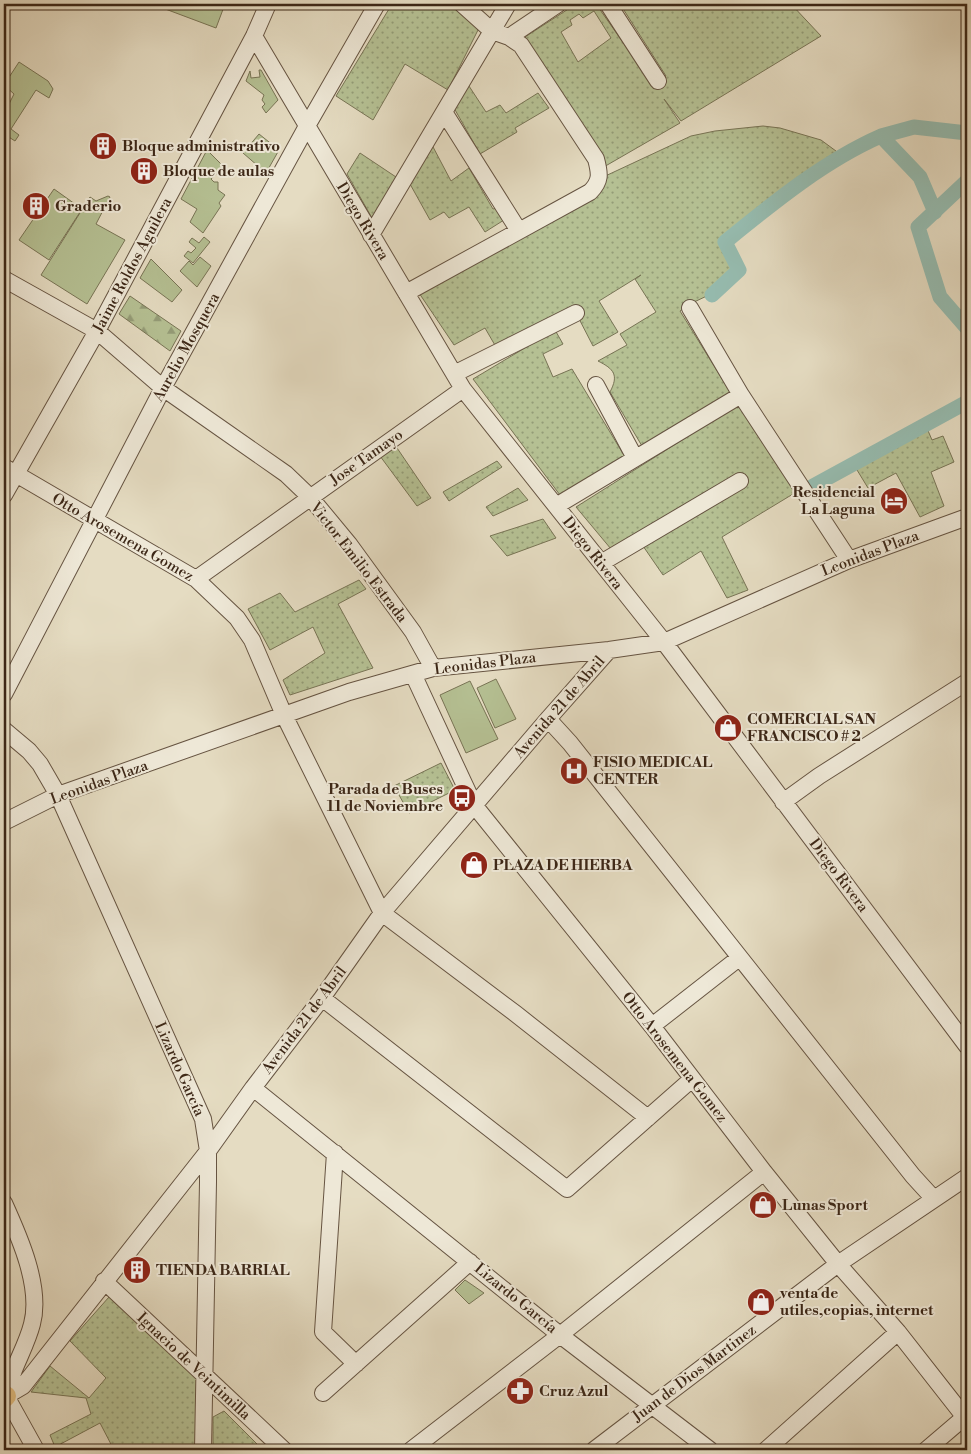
<svg xmlns="http://www.w3.org/2000/svg" width="971" height="1454" font-family="'Libre Bodoni',serif">
	<style>
		.grass { fill: url(#grass-dots); stroke: #787455; fill-rule: evenodd }
		.forest { fill: url(#forest-firs); stroke: #787455 }
		.green { fill: #b5c093; stroke: #787455 }
		.lines { fill: none; stroke-linecap: round; stroke-linejoin: round }
		.canal { stroke: #96bcb0; stroke-width: 15 }
		.minor-casing { stroke: #665442; stroke-width: 18 }
		.major-casing { stroke: #3c2717; stroke-width: 22 }
		.minor { stroke: #eee8d7; stroke-width: 16 }
		.major { stroke: #e2be81; stroke-width: 20 }
		.labels { text-anchor: middle; stroke-width: 4; stroke-linejoin: round; paint-order: stroke }
		.poi-label { font-size: 15px; font-weight: bold; fill: #3c2717; stroke: #eee8d7; text-anchor: start }
		.street-label { font-size: 15px; fill: #3c2717; stroke: #eee8d7 }
	</style>
	<defs>
		<pattern id="grass-dots" width="8" height="8" patternUnits="userSpaceOnUse" patternTransform="scale(1.25)"><rect width="8" height="8" fill="#b5c093"/><path d="M2 2h.1M6 6h.1" fill="none" stroke="#949c77" stroke-width="1.8" stroke-linecap="round"/></pattern>
		<pattern id="forest-firs" width="22" height="20" patternUnits="userSpaceOnUse" patternTransform="scale(1.25)"><rect width="22" height="20" fill="#b5c093"/><path d="M5 1l3.5 6h-7zM16 11l3.5 6h-7z" fill="#949c77"/></pattern>
	</defs>
	<rect width="100%" height="100%" fill="#e5dcc2"/>
	<filter id="stains"><feTurbulence type="fractalNoise" baseFrequency=".004" numOctaves="4"/><feColorMatrix values="0 0 0 0 .2 0 0 0 0 .09 0 0 0 0 .02 0 0 0 .5 -.17"/></filter>
	<radialGradient id="worn" r=".72"><stop offset=".6" stop-color="#630" stop-opacity="0"/><stop offset="1" stop-color="#630" stop-opacity=".3"/></radialGradient>
	<path class="grass" d="M392,4H450L464,12L479,28L448,90L405,64L373,120L336,96Z
		M576,4H596L653,85L666,76L620,4H791L821,36L681,121L664,99L680,123L602,168L525,37ZM594,11L611,38L578,62L561,32L572,25L570,20L579,14L583,18Z
		M467,83L486,112L500,105L506,113L538,93L549,108L515,128L517,132L480,154L454,108Z
		M763,126L780,128L821,140L840,154V156L777,198L724,241L739,270L711,294L692,303L680,311L732,395L642,446L610,392C619,375 614,369 598,361L627,345L620,334L656,312L635,279L641,275L599,301L618,332L593,346L575,311L496,347L485,328L454,345L417,290L601,178L691,136L715,131Z
		M432,145L451,181L469,168L493,209L497,208L504,220L485,232L469,207L449,218L444,212L430,220L410,184Z
		M360,153L396,177L372,218L347,174Z
		M555,330L563,344L543,354L553,377L572,369L625,457L560,495L473,379Z
		M742,402L798,491L722,537L748,590L727,598L701,551L663,575L643,546L621,561L576,507Z
		M926,426L932,440L943,436L954,462L931,472L944,506L920,517L896,473L868,488L854,465Z
		M395,445L431,498L417,506L380,456Z
		M497,461L502,467L449,501L443,492Z
		M518,488L528,500L493,516L486,507Z
		M543,519L556,538L507,556L490,536Z
		M359,580L366,589L338,604L373,668L290,695L283,680L325,653L313,627L270,650L248,609L280,593L295,612Z
		M441,763L455,790L409,813L394,786Z
		M109,1297L200,1379L195,1450H114L100,1423L55,1447L50,1435L91,1414L86,1398L31,1392L50,1366L89,1398L106,1378L70,1341Z
		M224,1411L263,1450H213V1417Z"/>
	<path class="forest" d="M130,296L181,331L170,351L119,314Z"/>
	<path class="green" d="M152,4H225L216,28Z
		M19,62L48,81L53,89L49,98L36,90L11,129L19,135L15,141L4,134V114L14,94L4,85Z
		M259,70H261L278,100L266,113L262,107L265,104L262,100L264,95L246,81L250,71L251,78L260,77Z
		M259,134L279,150L266,173L243,153Z
		M207,150L224,167L211,179L214,182H218V190L225,195L219,203L221,206L203,233L190,222L197,209L181,199Z
		M54,189L82,209L49,260L19,240Z
		M108,196L110,197L96,224L125,240L87,304L41,275L90,197L96,201Z
		M204,237L210,242L193,263L184,256L188,251L191,253L196,248L189,242L192,238L199,243Z
		M200,257L211,266L197,287L180,271L189,261L193,265Z
		M151,259L182,290L172,302L140,278Z
		M496,679L516,719L495,728L477,688Z
		M470,681L498,739L466,753L440,695Z
		M465,1280L484,1293L469,1304L455,1290Z"/>
	<g class="lines">
		<path class="canal" d="M881,136L914,127L967,133
			M967,181L918,227L940,297L967,328
			M712,295L739,270L725,242C773,203 824,161 881,136L920,177L935,212
			M813,486L967,402"/>
		<defs>
			<path id="minor" d="M608,4L658,81
				M254,36L463,389L664,642L967,1046
				M509,37L558,4
				M444,112L519,231
				M371,235L508,4
				M4,279L97,331L163,388L286,474L310,497L349,544L413,632L433,668
				M406,293L590,192C601,181 600,174 596,159L521,45L509,37L492,31L462,4
				M454,374L576,313
				M596,385L635,458
				M741,395L849,560
				M4,467L196,579L237,618L252,640L284,715L382,913L516,1014L648,1118
				M4,495L97,331L254,36L268,4
				M556,506L741,395L690,308
				M601,563L740,481
				M196,579L463,389
				M413,674L474,805L652,1026L764,1172L838,1264L898,1332L967,1420
				M4,694L163,388L307,126L377,4
				M548,719L570,743L913,1176L934,1199
				M4,730L29,751L40,764L58,795L203,1119L208,1151V1182L203,1450
				M783,802L819,776L967,682
				M4,822L58,795L349,692L433,668L609,650L664,642L849,560L967,517
				M322,998L567,1189L692,1079
				M652,1026L739,958
				M253,1088L560,1335L710,1450
				M335,1153L323,1332L356,1364
				M4,1203C19,1236 42,1287 32,1324C28,1340 20,1355 14,1370C11,1378 9,1387 6,1396
				M104,1281L284,1450
				M323,1393L470,1262
				M6,1396L23,1386L208,1151L253,1088L322,998L382,913L548,719L609,650
				M6,1396L36,1450
				M411,1450L560,1335L764,1172
				M594,1450L838,1264L967,1177
				M766,1450L898,1332
				M926,1450L967,1415"/>
			<path id="major" d="M4,1398L6,1396"/>
		</defs>
		<use href="#minor" class="minor-casing"/>
		<use href="#major" class="major-casing"/>
		<use href="#minor" class="minor"/>
		<use href="#major" class="major"/>
	</g>
	<defs>
		<symbol id="building-disc" viewBox="-11 -11 22 22"><circle r="9.5" fill="#8f2418" stroke="#eee8d7"/><path d="M-4-6H4V6H1V3H-1V6H-4ZM-2.5-4.3h1.7v1.8h-1.7ZM.8-4.3h1.7v1.8H.8ZM-2.5-1h1.7V.8h-1.7ZM.8-1h1.7V.8H.8Z" fill="#fff"/></symbol>
		<symbol id="hotel-disc" viewBox="-11 -11 22 22"><circle r="9.5" fill="#8f2418" stroke="#eee8d7"/><path d="M-6-4.5h1.5V1H6V5H4.5V3h-9V5H-6ZM-4 0a1.8 1.8 0 1 1 3.6 0ZM.5 0V-2.5h3Q6-2.5 6 0Z" fill="#fff"/></symbol>
		<symbol id="shop-disc" viewBox="-11 -11 22 22"><circle r="9.5" fill="#8f2418" stroke="#eee8d7"/><path d="M-5-2.5h2.3a2.7 3.5 0 0 1 5.4 0H5L5.5 6h-11ZM-1.5-2.5h3a1.5 2.3 0 0 0-3 0Z" fill="#fff"/></symbol>
		<symbol id="hospital-disc" viewBox="-11 -11 22 22"><circle r="9.5" fill="#8f2418" stroke="#eee8d7"/><path d="M-5-5h3v3.5h4V-5h3V5h-3V1.5h-4V5h-3Z" fill="#fff"/></symbol>
		<symbol id="bus-disc" viewBox="-11 -11 22 22"><circle r="9.5" fill="#8f2418" stroke="#eee8d7"/><path d="M-5-6H5V4H4V6H2V4H-2V6H-4V4H-5ZM-3.5-4V0h7V-4ZM-3.5 1.2v1.5H-2V1.2ZM2 1.2v1.5H3.5V1.2Z" fill="#fff"/></symbol>
		<symbol id="pharmacy-disc" viewBox="-11 -11 22 22"><circle r="9.5" fill="#8f2418" stroke="#eee8d7"/><path d="M-2-6h4v4h4v4h-4v4h-4v-4h-4v-4h4Z" fill="#fff"/></symbol>
	</defs>
	<g fill-rule="evenodd">
		<use href="#building-disc" x="87" y="130" width="32" height="32"/>
		<use href="#building-disc" x="128" y="155" width="32" height="32"/>
		<use href="#building-disc" x="20" y="190" width="32" height="32"/>
		<use href="#hotel-disc" x="878" y="485" width="32" height="32"/>
		<use href="#shop-disc" x="712" y="712" width="32" height="32"/>
		<use href="#hospital-disc" x="558" y="755" width="32" height="32"/>
		<use href="#bus-disc" x="446" y="782" width="32" height="32"/>
		<use href="#shop-disc" x="458" y="849" width="32" height="32"/>
		<use href="#shop-disc" x="747" y="1189" width="32" height="32"/>
		<use href="#building-disc" x="121" y="1254" width="32" height="32"/>
		<use href="#shop-disc" x="745" y="1286" width="32" height="32"/>
		<use href="#pharmacy-disc" x="504" y="1375" width="32" height="32"/>
	</g>
	<g class="labels">
		<g class="poi-label">
			<text x="122" y="151">Bloque administrativo</text>
			<text x="163" y="176">Bloque de aulas</text>
			<text x="55" y="211">Graderio</text>
			<text x="875" y="497" text-anchor="end">Residencial<tspan x="875" dy="17">La Laguna</tspan></text>
			<text x="747" y="724">COMERCIAL SAN<tspan x="747" dy="17">FRANCISCO # 2</tspan></text>
			<text x="593" y="767">FISIO MEDICAL<tspan x="593" dy="17">CENTER</tspan></text>
			<text x="443" y="794" text-anchor="end">Parada de Buses<tspan x="443" dy="17">11 de Noviembre</tspan></text>
			<text x="493" y="870">PLAZA DE HIERBA</text>
			<text x="782" y="1210">Lunas Sport</text>
			<text x="156" y="1275">TIENDA BARRIAL</text>
			<text x="780" y="1298">venta de<tspan x="780" dy="17">utiles,copias, internet</tspan></text>
			<text x="539" y="1396">Cruz Azul</text>
		</g>
		<g class="street-label">
			<text transform="translate(363 221) rotate(59)" y="5">Diego Rivera</text>
			<text transform="translate(132 265) rotate(-62)" y="5">Jaime Roldos Aguilera</text>
			<text transform="translate(186 347) rotate(-61)" y="5">Aurelio Mosquera</text>
			<text transform="translate(366 457) rotate(-35)" y="5">Jose Tamayo</text>
			<text transform="translate(123 537) rotate(30)" y="5">Otto Arosemena Gomez</text>
			<text transform="translate(593 553) rotate(52)" y="5">Diego Rivera</text>
			<text transform="translate(870 553) rotate(-21)" y="5">Leonidas Plaza</text>
			<text transform="translate(359 562) rotate(52)" y="5">Victor Emilio Estrada</text>
			<text transform="translate(485 663) rotate(-7)" y="5">Leonidas Plaza</text>
			<text transform="translate(559 707) rotate(-49)" y="5">Avenida 21 de Abril</text>
			<text transform="translate(99 782) rotate(-20)" y="5">Leonidas Plaza</text>
			<text transform="translate(839 875) rotate(53)" y="5">Diego Rivera</text>
			<text transform="translate(304 1020) rotate(-53)" y="5">Avenida 21 de Abril</text>
			<text transform="translate(675 1057) rotate(52)" y="5">Otto Arosemena Gomez</text>
			<text transform="translate(180 1069) rotate(66)" y="5">Lizardo García</text>
			<text transform="translate(516 1298) rotate(39)" y="5">Lizardo García</text>
			<text transform="translate(194 1366) rotate(43)" y="5">Ignacio de Veintimilla</text>
			<text transform="translate(694 1373) rotate(-37)" y="5">Juan de Dios Martinez</text>
		</g>
	</g>
	<rect width="971" height="1454" fill="none" stroke="#e5dcc2" stroke-width="20"/>
	<rect x="5" y="5" width="961" height="1444" fill="none" stroke="#3c2717" stroke-width="2.5"/>
	<rect x="10" y="10" width="951" height="1434" fill="none" stroke="#3c2717"/>
	<rect width="100%" height="100%" filter="url(#stains)"/>
	<rect width="100%" height="100%" fill="url(#worn)"/>
</svg>
